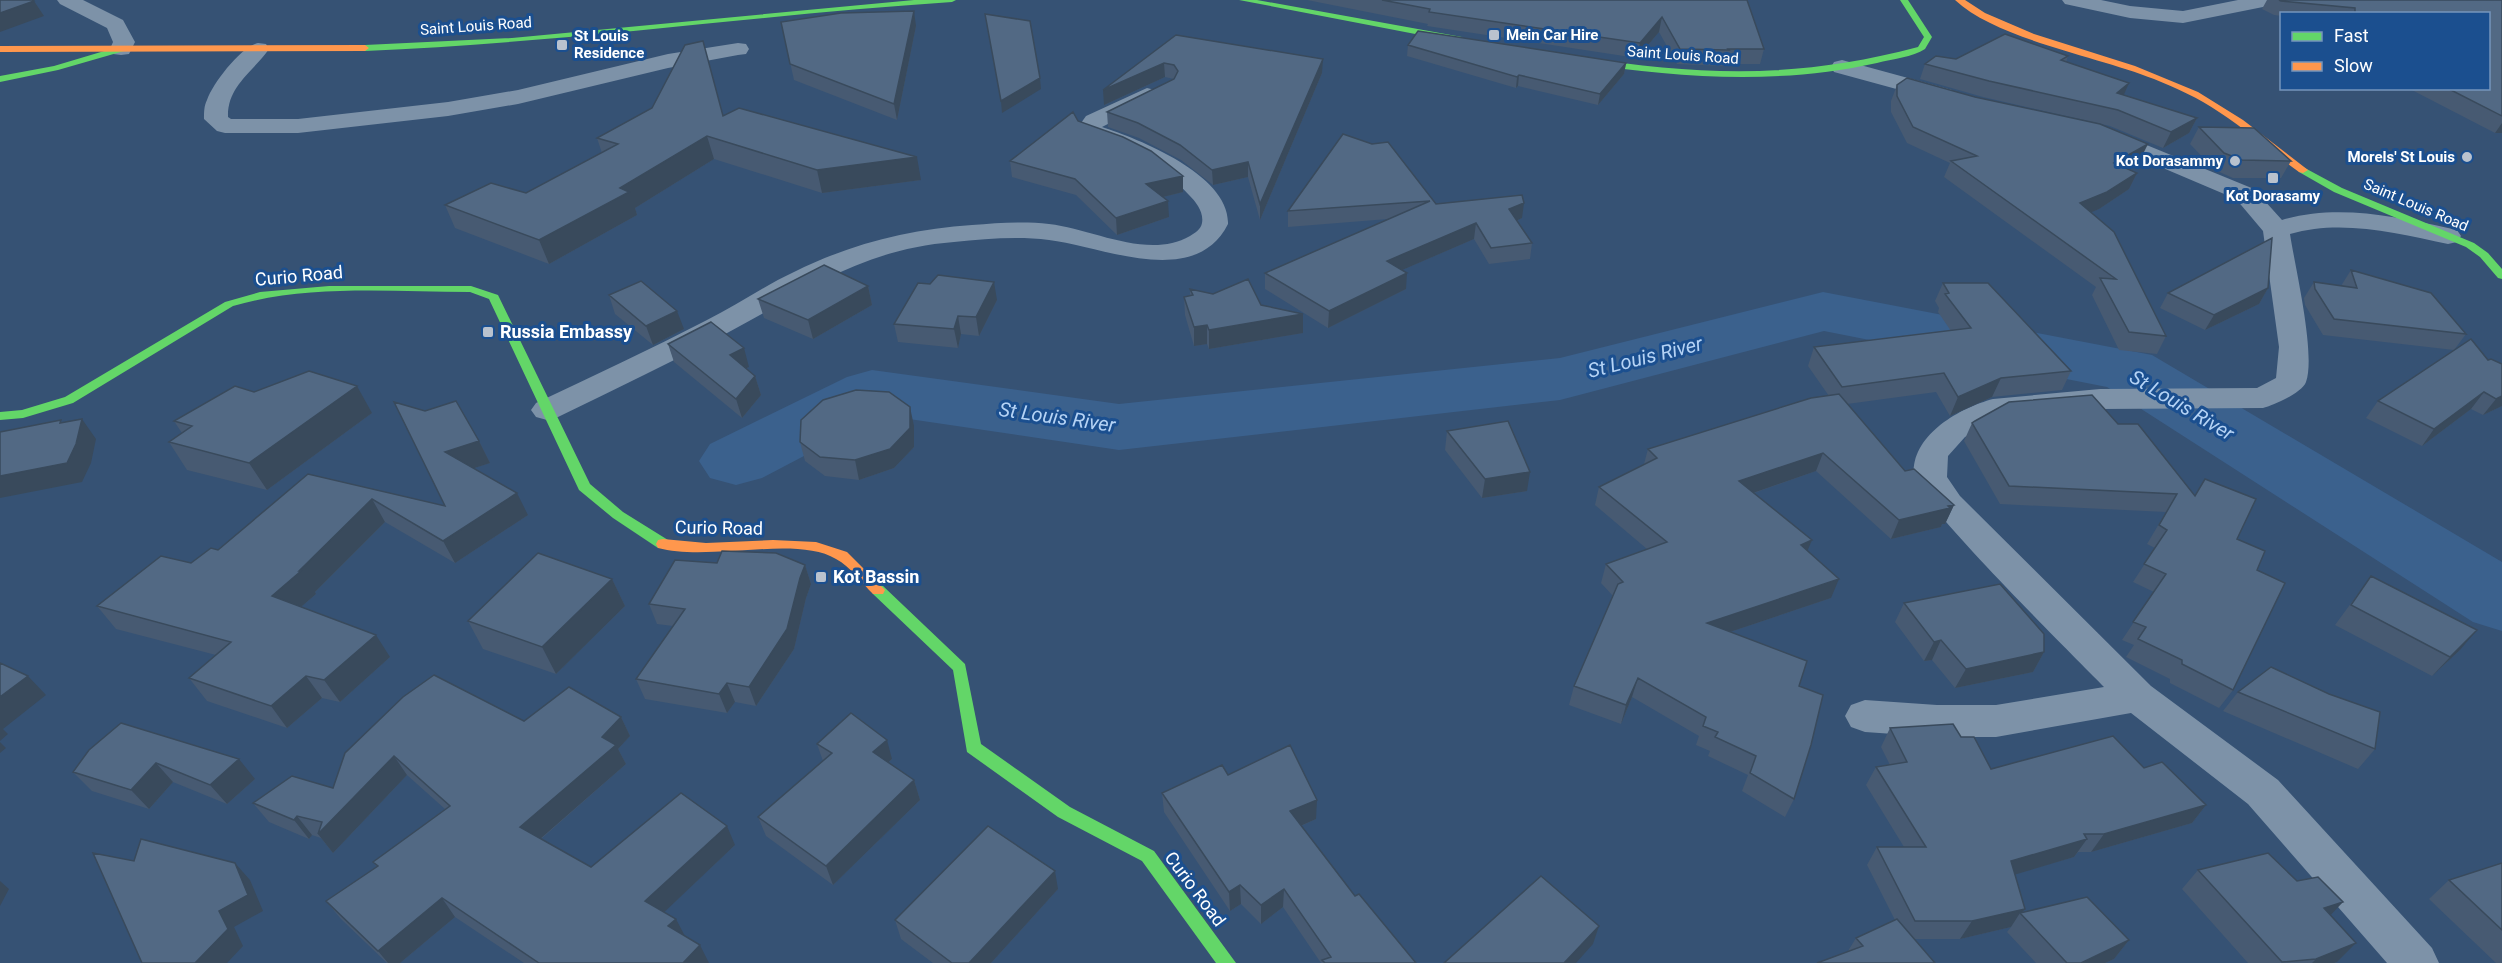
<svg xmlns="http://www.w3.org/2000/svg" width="2502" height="963" font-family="Roboto,sans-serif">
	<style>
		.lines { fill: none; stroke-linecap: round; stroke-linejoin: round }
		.river { fill: #3b618d; fill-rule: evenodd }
		.street { fill: #7d92a8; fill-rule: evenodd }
		.fast { fill: #63d668; fill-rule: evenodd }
		.slow { fill: #ff974d; fill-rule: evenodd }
		.wall { fill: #475a72 }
		.shaded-wall { fill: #394a5c }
		.building { fill: #526984; stroke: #394a5c; stroke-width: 1.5 }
		.poi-dot { fill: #b9c2ce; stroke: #1b4f8f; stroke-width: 2 }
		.labels { text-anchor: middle; stroke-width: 6; stroke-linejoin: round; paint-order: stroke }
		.far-street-label { font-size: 15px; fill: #fff; stroke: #1b4f8f }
		.far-poi-label { font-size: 15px; font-weight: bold; fill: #fff; stroke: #1b4f8f; text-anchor: start }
		.street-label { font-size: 18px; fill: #fff; stroke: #1b4f8f }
		.poi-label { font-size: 18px; font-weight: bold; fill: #fff; stroke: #1b4f8f; text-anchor: start }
		.water-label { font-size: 20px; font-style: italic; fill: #b5d3f5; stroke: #1b4f8f }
	</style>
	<rect width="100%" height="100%" fill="#365274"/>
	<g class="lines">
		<path class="river" d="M1823,292L2152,355L2502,562V631L2473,622L2107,387L1824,331L1560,400L1119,450L882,415L762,478L736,485L710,478L699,461L710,444L847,377L872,370L1119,404L1560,358Z"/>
		<path class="street" d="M57,0H83L123,20L135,42L129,54L121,55L113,54L110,49L113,42L107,28L60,4Z
			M2062,0H2101L2130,6L2183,11L2238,0H2278L2275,4L2268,6L2183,23L2130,18L2065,4Z
			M258,43L266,44L269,49C253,72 227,86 228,117L231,119H298L448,102L518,90L668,54L738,43L746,44L749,49L746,54L738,55L668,68L518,104L448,116L298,133H225L217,131L204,119C204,112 204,106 207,100C213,83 241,47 258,43Z
			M1842,60L1952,90L1955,95L1952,100L1944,102L1834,72L1831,67L1834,62Z
			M1147,88L1155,90L1158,95L1155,100L1102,127C1139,139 1230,175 1228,224C1195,290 1101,246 1049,240C1017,236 985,239 954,242C862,249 806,291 729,332C672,362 615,389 558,417L547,420L536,417L531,410L536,403C593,376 651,349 707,320C737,305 764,286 794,272C850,244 910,229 972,225C998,223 1024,221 1049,224C1093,229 1148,260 1190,236C1195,233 1201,229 1202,223C1204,212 1196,202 1189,195C1161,163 1120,148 1080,135L1076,130L1086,116Z
			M2105,128L2254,189L2282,220C2336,204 2394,216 2448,228L2457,230L2461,236L2457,242L2448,244C2397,233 2341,219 2290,234C2295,267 2316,354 2306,382C2302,393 2274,405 2263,408L2100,409L2000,418L1965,437L1948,456L1947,477L1960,496L2151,686L2278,780L2432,948L2439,963H2387L2248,804L2131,713L1996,737H1937L1865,732L1851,727L1845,716L1851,705L1865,700L1937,705H1996L2104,687C2076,658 1916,501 1914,476C1910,436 1959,408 1993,399L2100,389L2257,388L2276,378L2279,347L2263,231L2236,199L2097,140L2093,135L2097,130Z"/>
		<path class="fast" d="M914,0H956L952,2C756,15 561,43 365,51L361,48L365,45L512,38Z
			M1239,0H1257L1462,37L1466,40L1462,43Z
			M1900,0H1908L1932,37L1925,49C1913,57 1892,59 1877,63C1778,85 1680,78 1581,63L1577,60L1581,57C1703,76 1797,79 1918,47L1924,37Z
			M121,46L124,47V51L58,70L0,82V76L54,66Z
			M2303,167L2342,188L2474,243L2488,253L2502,269V279L2498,278L2480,257L2466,247L2334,192L2299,172L2298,170Z
			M329,286H471L498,295L590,484L623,512L668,540L670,544L668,548H658L613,518L579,490L489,299L470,292C392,292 308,284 233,306L73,403L23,418L0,420V412L22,410L65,397L225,302L260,292Z
			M878,585L883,586L965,664L981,744L1070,807L1154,851L1236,963H1216L1142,861L1058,817L967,752L953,670L873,594L871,590L873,586Z"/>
		<path class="slow" d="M1955,0H1965L1985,13L2034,34L2135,66L2198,92L2243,120L2308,170L2303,173L2299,172C2272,153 2247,130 2219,112C2199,98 2176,88 2154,79C2097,56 1998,40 1955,0Z
			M0,46L365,45L369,48L365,51L0,52Z
			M663,539L706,543L773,540L816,542L847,552L885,590L883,594H873C861,582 851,567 836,559C796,535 709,562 658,548L656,544L658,540Z"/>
	</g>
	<path class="wall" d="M1307,0H1747L1764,49L1760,64H1726L1725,66L1677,64L1659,32L1637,58L1427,26L1428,24Z
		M2267,0H2502V133H2495L2408,88H2488V14H2282V16L2274,15L2262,9Z
		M781,22L916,26L897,120L794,80Z
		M1176,35L1322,73L1260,220L1248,177L1213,185L1181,160L1139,138L1108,127L1107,112L1174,79L1165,77L1104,105Z
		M1408,45L1626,63L1624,74L1598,105L1518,86L1516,88L1407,56Z
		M2068,56L2066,62L2124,95L2197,118L2189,133L2163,148L2110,126L1983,97L1920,79L1925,64L1956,59Z
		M1897,85L2140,160L2126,168L2137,173L2129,189L2099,209L2091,212L2166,336L2157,354L2119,350L2092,295L2096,287L1944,177L1950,163L1907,143L1891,112V101Z
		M723,116L921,180L822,193L714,159L635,208L637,215L549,264L455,228L445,205L526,193L602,153L597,138Z
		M2199,127L2291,161L2281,178H2233L2215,170L2190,144Z
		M1372,144L1436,204L1522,218L1517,220L1532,243L1530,259L1489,264L1474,239L1402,270L1406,289L1328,328L1265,289V273L1388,219L1288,227V211Z
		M1010,161L1183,192L1163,197L1169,217L1117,235L1076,195L1012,177Z
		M2351,270L2466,334L2454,350L2323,335L2305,305L2304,298L2314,282L2341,286Z
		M1943,283L2071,371L2062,390L1992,397L1950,416L1936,392L1847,404L1905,471L1954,505L1945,524H1942L1941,527L1891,539L1816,471L1754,493L1808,551L1831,598L1730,632L1799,686L1794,799L1785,817L1742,791L1748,775L1708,756L1710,751L1696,745L1699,736L1632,697L1621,724L1569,705L1574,686L1613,596L1601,583L1606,564L1647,549L1595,505L1599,487L1644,464L1648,449L1829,396L1808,366L1814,347L1951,331L1938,312L1939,308L1935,301Z
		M868,286L872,305L813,339L764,318L758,299Z
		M2268,288L2259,304L2205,330L2160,308L2168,293Z
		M1190,289L1303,314V333L1209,349L1207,344L1194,346L1185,315L1184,297L1190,296Z
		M609,295L684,329L653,345L615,314Z
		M997,300L979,336L961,334L958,348L898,342L894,324Z
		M668,344L749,367L746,368L755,376L761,395L742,418L674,362Z
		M2488,360L2502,364V406L2483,415L2471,409L2422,446L2366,418L2378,401Z
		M254,392L372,413L267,490L187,470L169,442L182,433L174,421Z
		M1972,423L2118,424L2195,495L2205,479L2237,539L2257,570L2233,690L2219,708L2170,683V679L2126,657L2134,645L2122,640L2154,592L2133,582L2155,548L2147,544L2166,512L2000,504L1964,441Z
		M914,426V447L894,468L859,480L825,476L805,461L800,442Z
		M1447,431L1527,491L1482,498L1445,450Z
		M479,441L490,463L474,468L528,515L455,563L385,522L315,592L316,594L301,607L390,657L340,702L322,698L287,728L207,701L189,678L216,655L116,629L97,606L218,550L308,474L445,506Z
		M717,563L805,565L811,584L806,598L794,649L756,706L735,702L727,713L645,699L636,679L673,626L657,624L649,604Z
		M2371,576L2460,650L2432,676L2335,625Z
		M612,579L625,606L556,674L483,649L468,621Z
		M1904,603L2044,652L2033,672L1955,688L1932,660L1924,661L1895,622Z
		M2238,692L2375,749L2358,769L2223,711Z
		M621,717L630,736L618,749L626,764L541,839L591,867L735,845L664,912L709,963H524L455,917L400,963H387L341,919L326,901L377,867L373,862L445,809L407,775L333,853L321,838L312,835L309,839L269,822L253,803L333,788L345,753L524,721Z
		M1890,728L1961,737L1991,769L2144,768L2206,805L2192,823L2091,852H2078L2074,857L2015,874L2025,909L2022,913L2129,940L2114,959L2105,963H2036L2007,932L2011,927L1960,939H1914L1848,951L1856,938L1895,920L1867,865L1877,847H1904L1866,785L1876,767L1890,765L1881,747Z
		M817,744L892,759L888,763L914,780L920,800L833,885L766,836L758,817L823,761Z
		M89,750L255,779L227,804L173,782L149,809L92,791L73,772Z
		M1228,775L1316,819L1301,826L1355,896L1416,963H1321L1283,907L1261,924L1241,904L1230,911L1164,812L1162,793Z
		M2502,863V963H2496L2429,899L2449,880Z
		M2198,870L2331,915L2337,962L2334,963H2248L2182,889Z
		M1058,889L991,963H933L901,939L895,920Z"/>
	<path class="shaded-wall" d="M34,1L44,16L0,32V13Z
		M914,11L916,26L897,120L894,104Z
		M1662,17L1659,32L1637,58L1640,43Z
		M1323,59L1322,73L1260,220V204Z
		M1164,63L1165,77L1104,105L1103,90Z
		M1626,63L1624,74L1598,105L1600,94Z
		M1519,75L1518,86L1516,88L1517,77Z
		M1040,78L1041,89L1002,113L1001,101Z
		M2129,83L2122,99L2117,93Z
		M2197,118L2189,133L2163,148L2171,132Z
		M2502,123V133H2495Z
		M707,136L714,159L635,208L637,215L549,264L539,240L620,188Z
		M2148,144L2140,160L2106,179L2114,163Z
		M917,157L921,180L822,193L817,170Z
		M1248,162V177L1213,185L1212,170Z
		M2137,173L2129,189L2099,209L2073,220L2080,203Z
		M1183,176V192L1147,201L1146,184Z
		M1168,201L1169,217L1117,235L1116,218Z
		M1524,203L1522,218L1507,225L1509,209Z
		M1476,223L1474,239L1386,277L1387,261Z
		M1407,273L1406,289L1328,328L1329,311Z
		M994,282L997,300L979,336L976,317Z
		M868,286L872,305L813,339L808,320Z
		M2268,288L2259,304L2205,330L2214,315Z
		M677,311L684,329L653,345L646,326Z
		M1303,314V333L1209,349V330Z
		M958,316L961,334L958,348L954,329Z
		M1207,325V344L1194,346V327Z
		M744,348L749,367L736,373L730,355Z
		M755,376L761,395L742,418L736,399Z
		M2001,378L1992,397L1950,416L1958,397Z
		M357,386L372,413L267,490L249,463Z
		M2484,392L2471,409L2422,446L2434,429Z
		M2502,396V406L2483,415L2496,399Z
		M910,407L914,426V447L894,468L859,480L855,460Z
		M82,419L96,439L91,463L82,482L0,498V476Z
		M479,441L490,463L456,474L445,452Z
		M1823,453L1816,471L1733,500L1739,481Z
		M1530,472L1527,491L1482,498L1485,479Z
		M517,493L528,515L455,563L443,541Z
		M372,499L385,522L315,592L316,594L287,619L272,596Z
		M1954,505L1945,524H1942L1941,527L1891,539L1899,520Z
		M1812,540L1804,559L1801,545Z
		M805,565L811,584L806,598L794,649L756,706L749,687Z
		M612,579L625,606L556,674L542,647Z
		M1839,579L1831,598L1700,642L1707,623Z
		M2477,630L2460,650L2432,676L2450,657Z
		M376,635L390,657L340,702L324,680Z
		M1941,640L1932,660L1924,661L1934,642Z
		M2044,652L2033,672L1955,688L1966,669Z
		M28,676L46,695L3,729L8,734L0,741V697Z
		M306,676L322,698L287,728L271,706Z
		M1638,678L1632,697L1621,724L1626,705Z
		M727,683L735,702L727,713L719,694Z
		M621,717L630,736L618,749L626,764L532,846L520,827Z
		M887,740L892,759L879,771L873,752Z
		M0,742L6,748L0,753Z
		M394,756L407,775L333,853L318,834Z
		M239,759L255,779L227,804L210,785Z
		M156,763L173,782L149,809L131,790Z
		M914,780L920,800L833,885L826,866Z
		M1317,800L1316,819L1289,831L1290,811Z
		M2206,805L2192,823L2091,852L2104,834Z
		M297,816L312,835L309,839L294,820Z
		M727,826L735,845L656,920L645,901Z
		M2087,839L2074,857L2000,879L2011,861Z
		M235,863L250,880L263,911L234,927L243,946L227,963H195L219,911Z
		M1055,871L1058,889L991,963H969Z
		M0,881L9,889L0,906Z
		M1240,885L1241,904L1230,911L1229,892Z
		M1284,889L1283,907L1261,924V905Z
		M442,898L455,917L400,963H388L378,951Z
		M2343,902L2325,921L2324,908Z
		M2025,909L2021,914L2020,913L2011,927L1960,939L1972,921Z
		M676,919L686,938L668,926Z
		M1599,926L1593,944L1576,963H1564Z
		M2129,940L2114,959L2105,963H2081Z
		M2356,943L2337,962L2334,963H2312L2316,959Z
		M700,945L709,963H683Z"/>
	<path class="building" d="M0,0H33L34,1L0,13Z
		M1382,0H1747L1764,49H1728L1729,50L1680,49L1662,17L1640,43L1429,12L1430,9Z
		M2279,0H2502V116L2447,88H2488V14H2355V8L2281,1Z
		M914,11L894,104L790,64L781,22L841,13Z
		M985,14L1030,21L1040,78L1001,101Z
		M1418,31L1626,63L1600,94L1519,75L1517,77L1408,45Z
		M2005,34L2068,56L2061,60L2129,83L2117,93L2197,118L2171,132L2118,110L1989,81L1925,64L1936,56L1956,59Z
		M1176,35L1323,59L1260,204L1248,162L1212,170L1180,145L1138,123L1107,112L1174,79L1178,71L1174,65L1164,63L1103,90Z
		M703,41L723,116L739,108L917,157L817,170L707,136L620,188L629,192L539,240L445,205L491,183L526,193L618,144L597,138L652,108L685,45Z
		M1907,78L1975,97L2100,124L2148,144L2114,163L2137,173L2107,192L2080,203L2114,232L2166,336L2129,332L2100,278L2116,279L1951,161L1977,156L1913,127L1897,96V85Z
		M1073,112L1078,121L1123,137L1151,151L1183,176L1146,184L1168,201L1116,218L1075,179L1010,161Z
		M2199,127L2254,128L2291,161L2242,160L2224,153Z
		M1343,134L1372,144L1388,142L1436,204L1522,195L1524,203L1509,209L1532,243L1491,248L1476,223L1387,261L1407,273L1329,311L1265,273L1430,201L1288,211Z
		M2272,238L2268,288L2214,315L2168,293Z
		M824,265L868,286L808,320L758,299Z
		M2351,270L2431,293L2466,334L2334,319L2315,289L2314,282L2357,288Z
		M938,275L994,282L976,317L958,316L954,329L894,324L918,283L930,284Z
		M1248,279L1261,305L1303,314L1209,330L1207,325L1194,327L1184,297L1193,295L1190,289L1213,294Z
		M641,281L677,311L646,326L609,295Z
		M1943,283H1988L2071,371L2001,378L1958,397L1944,373L1842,387L1814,347L1971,328L1945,294L1949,293Z
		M711,322L744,348L730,355L755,376L736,399L668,344Z
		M2471,339L2488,360L2491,359L2502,364V396L2496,399L2484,392L2434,429L2378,401Z
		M309,371L357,386L249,463L169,442L192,426L174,421L235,386L254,392Z
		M856,390L889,392L910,407V428L890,449L855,460L820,457L800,442L801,420L823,400Z
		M1839,394L1905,471L1914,469L1954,505L1948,506L1950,508L1899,520L1823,453L1739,481L1812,540L1801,545L1839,579L1707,623L1807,661L1799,686L1823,695L1811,745L1794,799L1750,773L1756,756L1715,737L1718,732L1703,726L1706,717L1638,678L1626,705L1574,686L1618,584L1623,582L1606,564L1667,542L1599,487L1657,458L1648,449L1811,398Z
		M2092,395L2118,424H2138L2195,496L2205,479L2256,499L2237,539L2265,551L2257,570L2285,583L2233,690L2182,664V660L2138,639L2146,627L2133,622L2166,574L2144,564L2167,530L2159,525L2177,494L2009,486L1972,423L1975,421L2009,402Z
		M456,401L479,441L445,452L517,493L443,541L372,499L299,571H301L272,596L376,635L324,680L306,676L271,706L189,678L231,642L97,606L161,556L191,563L211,548L218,550L308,474L445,506L394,402L425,411Z
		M82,419L76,444L67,463L0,476V432L61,420L60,423Z
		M1508,421L1530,472L1485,479L1447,431Z
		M722,551L776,553L805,565L800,578L787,629L749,687L727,683L719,694L636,679L685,609L649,604L675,560L717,563Z
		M538,553L612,579L542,647L468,621Z
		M2371,576L2477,630L2450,657L2351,605Z
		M2000,584L2044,634V652L1966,669L1941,640L1934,642L1904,603Z
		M0,663L28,676L0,697Z
		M2271,667L2329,694L2380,712L2375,749L2238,692Z
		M434,675L524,721L569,687L621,717L602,737L616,745L520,827L591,867L681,793L727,826L645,901L676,919L668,926L700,945L683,963H539L442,898L378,951L326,901L378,866L373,862L450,806L394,756L318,834L322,822L297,816L294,820L253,803L292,776L333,788L345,753L403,697Z
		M851,713L887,740L873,752L914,780L826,866L758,817L832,753L817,744Z
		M121,723L239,759L210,785L156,763L131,790L73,772L89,750Z
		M1953,724L1961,737H1974L1991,769L2113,736L2144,768L2162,762L2206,805L2104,834H2084L2087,839L2011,861L2025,909L1972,921H1915L1877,847H1926L1876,767L1907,762L1890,728Z
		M1290,745L1317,800L1290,811L1355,896L1359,894L1416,963H1325L1322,960L1331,957L1284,889L1261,905L1240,885L1229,892L1162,793L1222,765L1228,775Z
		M988,826L1055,871L969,963H952L895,920Z
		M141,839L235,863L248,895L219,911L228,929L195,963H142L93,853L134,861Z
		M2268,853L2297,881L2318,877L2343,902L2324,908L2356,943L2316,959L2282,962L2198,870Z
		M2502,863V930L2449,880Z
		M1541,876L1599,926L1564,963H1444Z
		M2087,897L2129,940L2081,963H2067L2020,913Z
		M1897,919L1935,963H1817L1863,946L1856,938Z"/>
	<g class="poi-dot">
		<rect x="1488" y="29" width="12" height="12" rx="3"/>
		<rect x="556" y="39" width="12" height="12" rx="3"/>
		<circle cx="2467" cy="157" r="6"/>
		<circle cx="2235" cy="161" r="6"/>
		<rect x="2267" y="172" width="12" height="12" rx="3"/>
		<rect x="482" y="326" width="12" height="12" rx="3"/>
		<rect x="815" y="571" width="12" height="12" rx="3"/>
	</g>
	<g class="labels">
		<g class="far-street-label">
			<text transform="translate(476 26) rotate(-4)" y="5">Saint Louis Road</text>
			<text transform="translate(1683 55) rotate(4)" y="5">Saint Louis Road</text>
			<text transform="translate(2416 205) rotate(23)" y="5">Saint Louis Road</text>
		</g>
		<g class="far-poi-label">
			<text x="1506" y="40">Mein Car Hire</text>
			<text x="574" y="41">St Louis<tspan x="574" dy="17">Residence</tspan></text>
			<text x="2455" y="162" text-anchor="end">Morels' St Louis</text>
			<text x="2223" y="166" text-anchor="end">Kot Dorasammy</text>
			<text x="2273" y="201" text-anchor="middle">Kot Dorasamy</text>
		</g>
		<g class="street-label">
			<text transform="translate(299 276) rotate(-5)" y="6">Curio Road</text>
			<text transform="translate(719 528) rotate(1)" y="6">Curio Road</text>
			<text transform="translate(1195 889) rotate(53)" y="6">Curio Road</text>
		</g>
		<g class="poi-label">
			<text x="500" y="338">Russia Embassy</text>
			<text x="833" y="583">Kot Bassin</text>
		</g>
		<g class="water-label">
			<text transform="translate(1645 357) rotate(-14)" y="7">St Louis River</text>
			<text transform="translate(2182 405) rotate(31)" y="7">St Louis River</text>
			<text transform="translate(1057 417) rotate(8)" y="7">St Louis River</text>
		</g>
	</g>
	<rect x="2280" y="12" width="210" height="78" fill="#1b4f8f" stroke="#7695bc" stroke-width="1.5"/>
	<rect x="2292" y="32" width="30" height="9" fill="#63d668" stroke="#7695bc" stroke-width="1.5"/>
	<text x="2334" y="42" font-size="18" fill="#ffffff">Fast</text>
	<rect x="2292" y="62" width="30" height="9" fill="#ff974d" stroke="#7695bc" stroke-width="1.5"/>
	<text x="2334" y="72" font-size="18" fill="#ffffff">Slow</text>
</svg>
